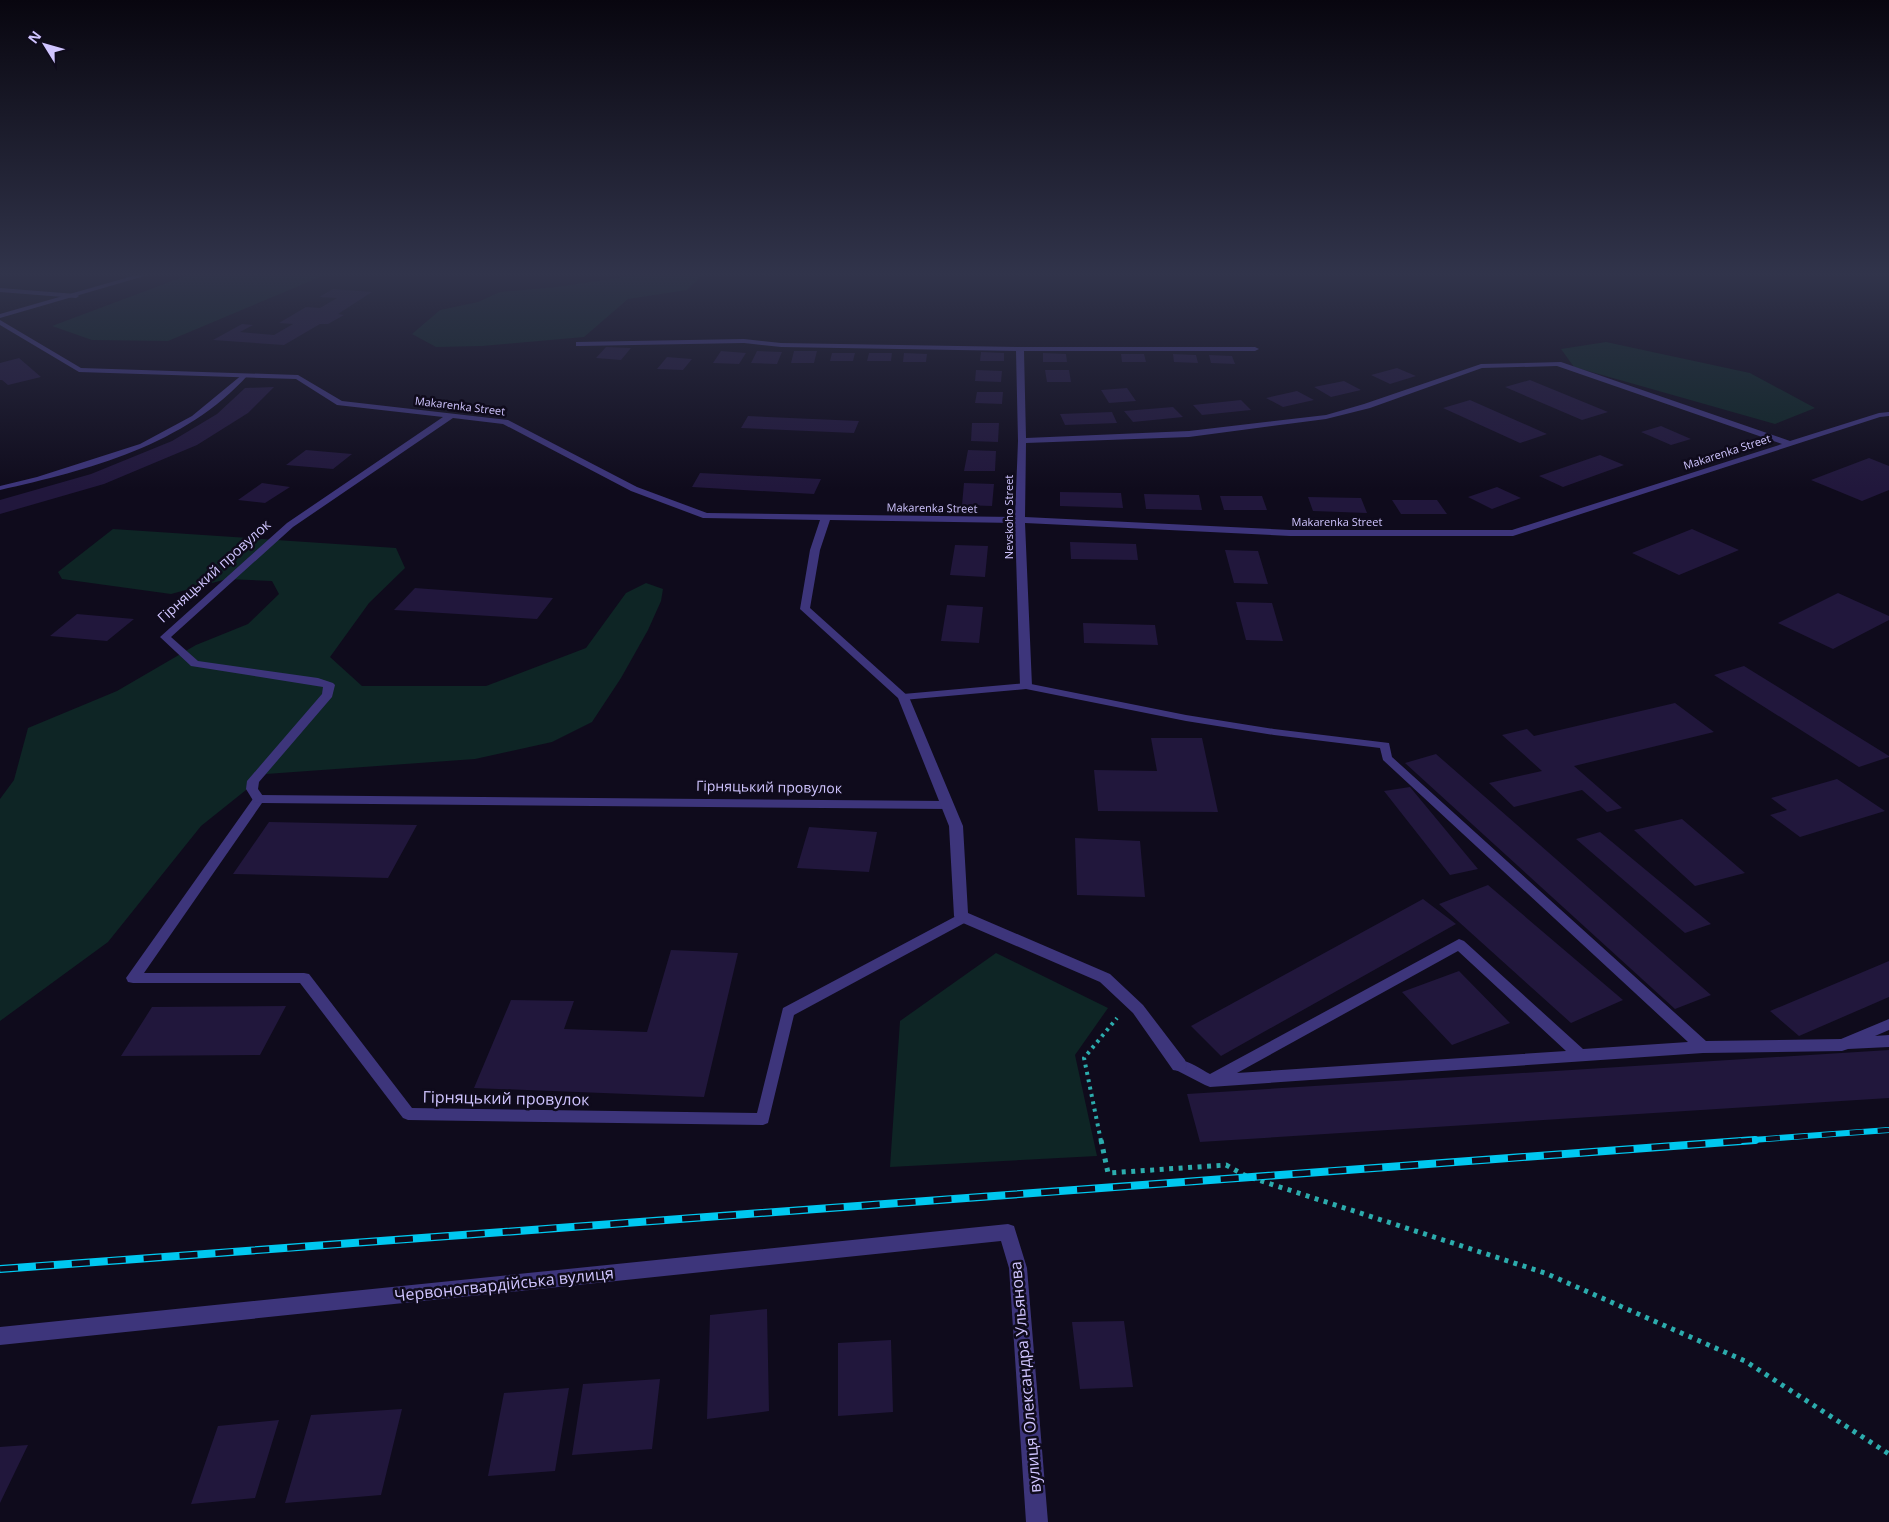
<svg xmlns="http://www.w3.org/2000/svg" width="1889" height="1522" font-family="'Open Sans',sans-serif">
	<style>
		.green { fill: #0e2525 }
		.building { fill: #21173c }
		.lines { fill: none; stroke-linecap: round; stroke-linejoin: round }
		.path-far1 { stroke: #2cacad; stroke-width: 4; stroke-dasharray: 3 4.5; stroke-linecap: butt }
		.path { stroke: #2cacad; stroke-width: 5; stroke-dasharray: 4 5.5; stroke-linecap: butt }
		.service { fill: #3d357b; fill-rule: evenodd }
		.minor { fill: #3d357b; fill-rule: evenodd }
		.tertiary { fill: #3d357b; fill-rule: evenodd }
		.rail-far1-casing { stroke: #00c8f0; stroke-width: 6 }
		.rail-casing { stroke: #00c8f0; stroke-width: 8 }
		.rail-far1 { stroke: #0f0b1c; stroke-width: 4.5; stroke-dasharray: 14; stroke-linecap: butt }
		.rail { stroke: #0f0b1c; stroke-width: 5.5; stroke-dasharray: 18; stroke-linecap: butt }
		.labels { text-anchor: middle; stroke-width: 5; stroke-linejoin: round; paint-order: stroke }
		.far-street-label { font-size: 11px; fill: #d0c5ff; stroke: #0f0b1c }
		.street-label { font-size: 14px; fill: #d0c5ff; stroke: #0f0b1c }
		.near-street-label { font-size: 16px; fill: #d0c5ff; stroke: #0f0b1c }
	</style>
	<rect width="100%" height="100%" fill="#0f0b1c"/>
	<path class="green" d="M188,275H325L168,341L92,340L52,326Z
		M637,275H702L687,290L628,299L584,337L482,346L436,347L412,334L440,310L478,302L500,292L557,287Z
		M1606,342L1750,373L1815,408L1775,424L1574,367L1561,349Z
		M113,529L396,548L405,568L369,603L330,657L362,686H486L586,648L626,593L646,583L663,589L661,601L648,630L621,678L592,722L552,742L475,759L266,774L201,826L108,942L0,1021V799L14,780L28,728L117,691L196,645L248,624L279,594L272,581L227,579L171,594L62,579L58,572Z
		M996,953L1108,1008L1075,1055L1097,1156L890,1167L900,1021Z"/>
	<path class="building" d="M333,289L372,292L338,314L344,315L328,324H320L284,345L213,340L242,324L253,325L240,332L274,335L293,324L279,323L306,307L320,308L337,298L319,297Z
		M606,347L631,348L621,360L596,358Z
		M721,351L746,353L739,364L713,363Z
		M757,351L782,352L777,364L751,363Z
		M794,351H817L814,363H791Z
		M981,352L1004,353V361H980Z
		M832,353H855L853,361H830Z
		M869,353H892L891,361H867Z
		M904,353L927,354L926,362H903Z
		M1043,353L1066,354L1067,362H1043Z
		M1121,354H1144L1146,362H1122Z
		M1173,354L1196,355L1198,363L1174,362Z
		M1209,355L1232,356L1235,364L1211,363Z
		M667,357L692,359L683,370L657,369Z
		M19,358L41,377L8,385L2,380H0V363Z
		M1397,368L1416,376L1390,384L1371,375Z
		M976,370L1002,371L1001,382L975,381Z
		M1045,370H1069L1071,382H1047Z
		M1530,380L1608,412L1582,420L1505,387Z
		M1344,381L1361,390L1331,397L1314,387Z
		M274,387L248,413L197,445L104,484L0,514V500L91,474L172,441L217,414L245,388Z
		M1127,388L1136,401L1109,403L1101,390Z
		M1297,391L1314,400L1283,407L1266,398Z
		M977,392H1003L1002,404L975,403Z
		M1241,400L1251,410L1202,415L1193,405Z
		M1470,400L1547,434L1520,443L1443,408Z
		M1173,407L1183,417L1133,422L1124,411Z
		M1112,412L1117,423L1065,425L1060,414Z
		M748,416L859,421L854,433L741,428Z
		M972,423H999L998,442L971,441Z
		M1661,426L1691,439L1671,445L1641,432Z
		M306,450L352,454L333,469L286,465Z
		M968,450L996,451L995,471H964Z
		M1600,455L1624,465L1563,487L1539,476Z
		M1869,458L1889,466V490L1862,501L1811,480Z
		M700,473L821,479L814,494L692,487Z
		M262,483L290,487L265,503L238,500Z
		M964,483L994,484L992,506L962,505Z
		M1497,487L1521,498L1492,509L1468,497Z
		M1060,492L1121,493L1123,508L1060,506Z
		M1144,494L1199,495L1202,510L1146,509Z
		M1220,496H1262L1267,510H1224Z
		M1308,497L1361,498L1367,513L1313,511Z
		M1392,500H1437L1447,514H1401Z
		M1692,529L1739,550L1679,575L1632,553Z
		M1070,542L1136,544L1138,560L1071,559Z
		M955,545L988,546L985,577L950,575Z
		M1225,550L1258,551L1268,584L1234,583Z
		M415,588L553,598L537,619L394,610Z
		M1838,593L1889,616V620L1833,649L1778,623Z
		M1236,602L1272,603L1283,641L1246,640Z
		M947,605L983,607L979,643L941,641Z
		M77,614L134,619L107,641L50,636Z
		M1083,623L1155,625L1158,645L1084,643Z
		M1744,666L1889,756V757L1859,767L1714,675Z
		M1675,703L1714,732L1574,766L1622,808L1607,812L1582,790L1514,807L1489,783L1542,771L1502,735L1527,729L1534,736Z
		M1151,738H1202L1218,812L1098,811L1094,770L1157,771Z
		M1436,754L1711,995L1675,1009L1405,763Z
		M1837,779L1885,811L1800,837L1770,815L1787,810L1771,798Z
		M1410,787L1478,869L1450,875L1384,791Z
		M1682,819L1745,873L1695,886L1634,830Z
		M269,822L417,825L388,878L233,874Z
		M809,827L877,832L869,872L797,868Z
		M1600,832L1711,924L1685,933L1576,839Z
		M1075,838L1140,841L1145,897L1077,895Z
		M1488,885L1623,1000L1571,1023L1439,904Z
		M1423,899L1456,924L1221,1056L1191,1026Z
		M671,950L738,953L704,1097L474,1088L511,1000L574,1001L564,1029L647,1032Z
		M1889,961V997L1799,1036L1770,1011Z
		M1459,971L1510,1023L1452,1045L1402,992Z
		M286,1006L260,1055L121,1056L152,1007Z
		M1889,1050V1098L1200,1142L1187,1094Z
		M767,1309L769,1411L707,1419L710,1315Z
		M1124,1321L1133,1387L1080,1389L1072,1322Z
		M891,1340L893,1412L838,1416V1343Z
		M660,1379L652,1449L572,1455L583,1384Z
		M569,1388L555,1471L488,1476L504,1393Z
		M402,1409L381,1495L285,1503L311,1415Z
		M279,1420L255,1498L191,1504L218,1426Z
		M28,1445L0,1503V1447Z"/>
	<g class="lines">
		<path class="path-far1" d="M1101,1141L1084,1058L1117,1018"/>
		<path class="path" d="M1101,1140L1108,1173L1226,1165L1246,1176L1545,1273L1745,1361L1889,1454"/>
		<path class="service" d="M243,374L248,375C185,445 89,470 0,490V486L37,477L140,444L192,416Z
			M1026,683L1186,715L1274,729L1389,743L1392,757L1706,1041L1841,1039L1889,1019V1030L1875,1036L1889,1035V1047L1848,1049L1842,1051L1703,1053L1210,1087L1205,1085L1174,1069L1172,1065L1174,1061C1185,1057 1200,1069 1210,1074L1459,939L1464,941L1583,1049L1688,1042L1383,760L1380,748L1274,735L1186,721L1026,689L903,700L898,697L903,694ZM1458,951L1566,1051L1237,1073Z
			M259,795L947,801L953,805L947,809L262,803L144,973H304L309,974L412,1108L757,1113L783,1008L960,914H970L971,917L970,920L794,1015L768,1123L763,1125L408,1120L403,1118L300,983H133L128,982L126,978L255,796Z"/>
		<path class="minor" d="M0,288L76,294L79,296L76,298L0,292Z
			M0,320L81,368L298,375L342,401L508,420L637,487L707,513L1015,517L1018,441L1016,351L781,347L744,343L579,346H576V342L744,339L781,343L1020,347H1255L1259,349L1255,351H1024L1026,438L1189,431L1326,415L1364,404L1481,364L1561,362L1790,441L1879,413L1889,412V416L1880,417L1513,536H1290L1025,523L1032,686L1026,689L1020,686L1015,523L830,520L820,550L810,608L909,697L963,826L968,913L1110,974L1143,1005L1185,1060L1187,1065L1185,1070L1179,1071L1173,1070L1133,1013L1100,982L956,920L954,916L949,826L898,698L800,609L810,550L820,520L703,518L631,491L503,424L453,418L293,527L171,637L198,661L318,678L333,683L335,685L332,697L259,782L258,789L265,799L259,803L254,802L246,789L247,781L322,694L323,687L191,666L160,637L287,523L443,417L337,405L296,379L79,372L0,325ZM1557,366L1782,444L1512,530H1290L1025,517L1026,443L1189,437L1326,419L1370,408L1482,368Z
			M1008,1224L1014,1226L1027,1268L1048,1522H1026L1009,1268L1001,1241L0,1345V1327Z"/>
		<path class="tertiary" d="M136,275H148L0,318V314Z"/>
		<defs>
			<path id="rail-far1" d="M1738,1141L1889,1130"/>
			<path id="rail" d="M0,1269L1755,1140"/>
		</defs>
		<use href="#rail-far1" class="rail-far1-casing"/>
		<use href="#rail" class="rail-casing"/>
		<use href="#rail-far1" class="rail-far1"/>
		<use href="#rail" class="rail"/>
	</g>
	<linearGradient id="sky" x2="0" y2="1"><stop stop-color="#08060f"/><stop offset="0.56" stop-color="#31344b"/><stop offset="1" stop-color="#31344b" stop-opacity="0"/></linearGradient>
	<rect width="1889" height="489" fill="url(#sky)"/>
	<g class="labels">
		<g class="far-street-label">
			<text transform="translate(460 406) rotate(7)" y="4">Makarenka Street</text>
			<text transform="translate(1727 452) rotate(-18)" y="4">Makarenka Street</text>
			<text transform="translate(932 508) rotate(1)" y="4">Makarenka Street</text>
			<text transform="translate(1009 517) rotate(-90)" y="4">Nevskoho Street</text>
			<text x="1337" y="526">Makarenka Street</text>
		</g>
		<g class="street-label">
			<text transform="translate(214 571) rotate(-42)" y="5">Гірняцький провулок</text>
			<text transform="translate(769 787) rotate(1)" y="5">Гірняцький провулок</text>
		</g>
		<g class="near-street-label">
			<text transform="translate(506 1098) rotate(1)" y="6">Гірняцький провулок</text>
			<text transform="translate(504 1284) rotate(-6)" y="6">Червоногвардійська вулиця</text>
			<text transform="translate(1025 1377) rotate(-95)" y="6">вулиця Олександра Ульянова</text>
		</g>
	</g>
	<g transform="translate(45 45) rotate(307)" stroke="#0f0b1c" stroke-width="4" paint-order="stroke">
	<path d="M0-4L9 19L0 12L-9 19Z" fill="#d0c5ff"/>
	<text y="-8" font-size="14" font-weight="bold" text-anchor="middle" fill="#d0c5ff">N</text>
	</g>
</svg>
